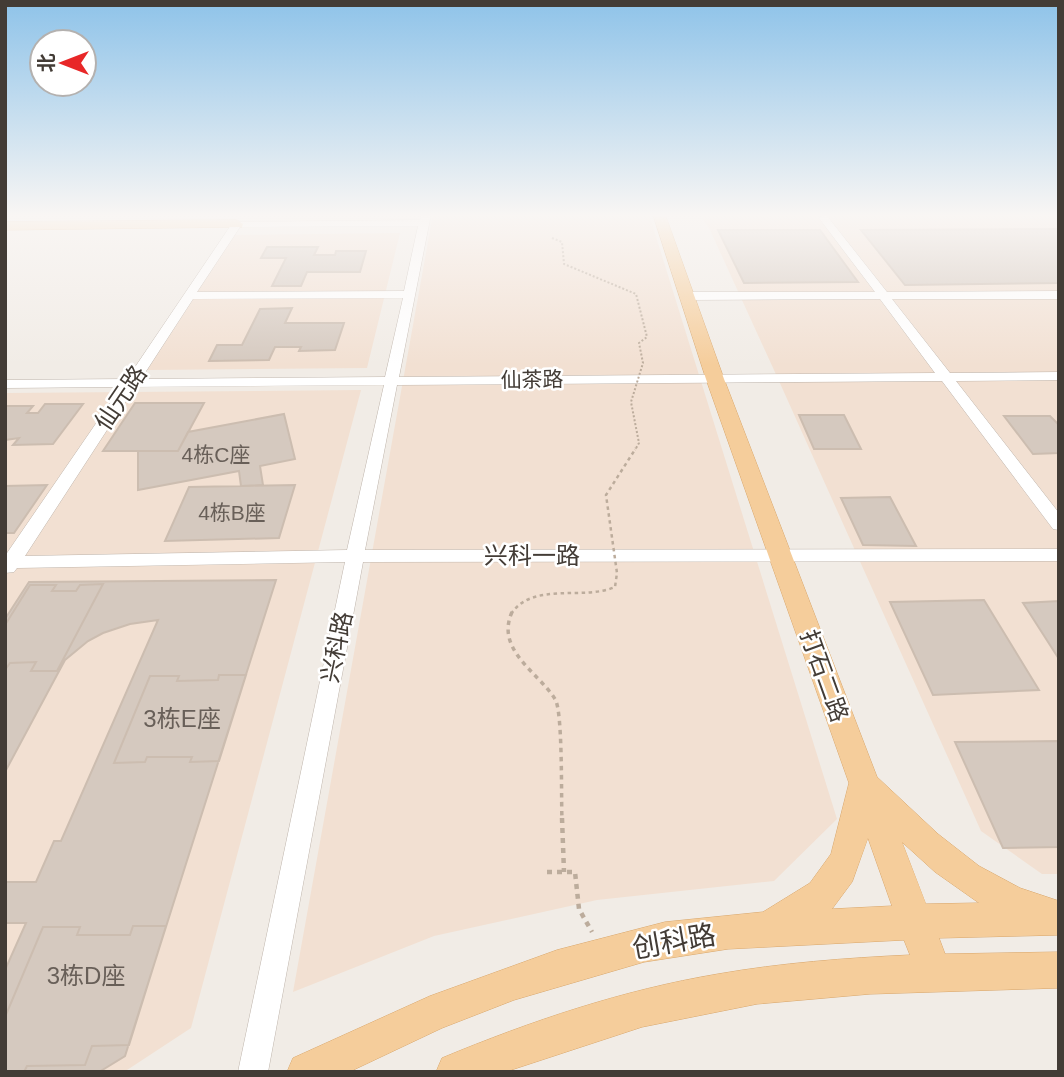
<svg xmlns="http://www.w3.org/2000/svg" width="1064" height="1077" font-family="Helvetica,'Noto Sans SC',sans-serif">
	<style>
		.commercial { fill: #f2e0d2 }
		.building { fill: #d5c9bf; stroke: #ccbdb0; stroke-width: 2 }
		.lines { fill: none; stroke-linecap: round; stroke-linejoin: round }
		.minor-casing { stroke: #bfb5ac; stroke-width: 1 }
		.major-casing { stroke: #d9a76c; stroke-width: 1 }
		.path { stroke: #bcac9c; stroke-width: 4.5; stroke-dasharray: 5 5; stroke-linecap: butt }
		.minor { fill: #fff; fill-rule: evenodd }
		.major { fill: #f5cd9b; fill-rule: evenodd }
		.path-bridge-far3 { stroke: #bcac9c; stroke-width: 2; stroke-dasharray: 2 2; stroke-linecap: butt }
		.path-bridge-far2 { stroke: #bcac9c; stroke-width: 2.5; stroke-dasharray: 3.5 3.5; stroke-linecap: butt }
		.path-bridge-far1 { stroke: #bcac9c; stroke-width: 3.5; stroke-dasharray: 4.5 4.5; stroke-linecap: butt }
		.path-bridge { stroke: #bcac9c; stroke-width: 4.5; stroke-dasharray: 5 5; stroke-linecap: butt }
		.labels { text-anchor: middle; stroke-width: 5; stroke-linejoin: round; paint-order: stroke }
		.far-street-label { font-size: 21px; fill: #433c36; stroke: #fff }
		.number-label { font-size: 21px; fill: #685f58 }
		.street-label { font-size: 24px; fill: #433c36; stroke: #fff }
		.near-number-label { font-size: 24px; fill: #685f58 }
		.near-street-label { font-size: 28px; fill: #433c36; stroke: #fff }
	</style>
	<rect width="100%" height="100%" fill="#f1ece6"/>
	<path class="commercial" d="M433,214H649L837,819L774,881L597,900L434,936L293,992Z
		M700,214H1059V874H1042L981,831L779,381L710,230Z
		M400,233L367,368L147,370L233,235Z
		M361,390L191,1028L124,1072H5V393Z"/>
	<path class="building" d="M1059,229V283L905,285L861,230Z
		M718,230H820L858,282L744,283Z
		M267,247H318L314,255H335L336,251H366L360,272H307L301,286H272L286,258H261Z
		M292,308L285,323H344L335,350L299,351L301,347H275L269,360L209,361L217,345H242L260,309Z
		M135,403H204L178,451H103Z
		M45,404H83L53,444L13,445L19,438L5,440V406H33L27,413H38Z
		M284,414L295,459L260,466L263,485L241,486L239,471L138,490V451H178L188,432Z
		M799,415H844L861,449H814Z
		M1004,416H1050L1059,425V453L1033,454Z
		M47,485L14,533H5V486Z
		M295,485L279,538L165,541L189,487Z
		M890,497L916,546L863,545L841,498Z
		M276,580L125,1056L99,1072H5V970L26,923H5V882H36L54,841H61L158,620L130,624L103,633L88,641L65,660L5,772V619L29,582Z
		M103,584L57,671H31L36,662L10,663L5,670V625L30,585H56L52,591H76L80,585Z
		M984,600L1039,690L933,695L890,602Z
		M1059,601V659L1023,603Z
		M219,675H246L219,761L190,762L192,757H147L145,762L114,763L150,676H179L177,681L218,680Z
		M1059,741V847L1003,848L955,742Z
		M133,926H166L129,1045L92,1046L85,1065L27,1066L24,1072H5V1017L43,927H80L77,935H130Z"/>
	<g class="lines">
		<defs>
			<path id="minor" d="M421,214H431L399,377L935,373L880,299L687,300L681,296L687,292H875L819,218L824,215L827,216L887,292L1059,291V299H892L950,373L1059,372V380L956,381L1059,513V530L1053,529L942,381L397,385L365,550L1059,549V561L363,562L268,1072H238L345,562L17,568L14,572L5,573V556L121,387L5,388V380L127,379L233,222L420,220ZM418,226L404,291L197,292L240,227ZM403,298L385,377L141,379L193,299ZM384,385L347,550L25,556L135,387Z"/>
			<path id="major" d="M653,214H665L724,379L877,777L938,834L979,866L1020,888L1059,901V935L939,938L945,954L1059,952V988L870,994L757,1004L642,1027L505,1072H436L442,1058C531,1021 623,990 718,974C781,963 846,958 910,955L904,940L728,949L644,962L514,1000L442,1028L349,1072H287L293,1058L430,996L557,950L665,922L763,912L810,883L831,854L849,783L706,379ZM868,838L892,906L832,909L852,882ZM902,842L935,872L979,903L926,904Z
				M237,220L243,224L242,227L5,230V222Z"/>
		</defs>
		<use href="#minor" class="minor-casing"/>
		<use href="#major" class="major-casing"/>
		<path class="path" d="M547,872H575L579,909L592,932"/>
		<use href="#minor" class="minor"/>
		<use href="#major" class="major"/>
		<path class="path-bridge-far3" d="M552,238L562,242L564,264L636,294L647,337L639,343L643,363L631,402L639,443L635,450"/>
		<path class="path-bridge-far2" d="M511,614C533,581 583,601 615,587L617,573L606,495L636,448"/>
		<path class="path-bridge-far1" d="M512,612C495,650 538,672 555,699C563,711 561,800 562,820"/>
		<path class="path-bridge" d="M562,818L564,872"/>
	</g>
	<linearGradient id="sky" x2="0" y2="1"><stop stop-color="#8ec3e9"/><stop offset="0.59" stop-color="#f9f6f4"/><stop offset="1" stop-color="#f9f6f4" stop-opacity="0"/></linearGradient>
	<rect width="1064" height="365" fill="url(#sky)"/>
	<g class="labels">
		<g class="far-street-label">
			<text transform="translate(532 380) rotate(-1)" y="7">仙茶路</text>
		</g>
		<g class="number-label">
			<text x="216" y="462">4栋C座</text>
			<text x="232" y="520">4栋B座</text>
		</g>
		<g class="street-label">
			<text transform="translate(121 398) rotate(-56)" y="8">仙元路</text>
			<text x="532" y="564">兴科一路</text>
			<text transform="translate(337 647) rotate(-78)" y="8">兴科路</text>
			<text transform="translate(824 676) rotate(70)" y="8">打石二路</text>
		</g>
		<g class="near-number-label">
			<text x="182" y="727">3栋E座</text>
			<text x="86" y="984">3栋D座</text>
		</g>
		<g class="near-street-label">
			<text transform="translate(674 941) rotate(-10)" y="10">创科路</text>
		</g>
	</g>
	<rect width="1064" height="1077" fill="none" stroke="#433c36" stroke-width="14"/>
	<g transform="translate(63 63) rotate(270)"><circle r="33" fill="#ffffff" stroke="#b4b1af" stroke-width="2"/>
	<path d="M0-5L12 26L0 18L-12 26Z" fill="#e82728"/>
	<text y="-10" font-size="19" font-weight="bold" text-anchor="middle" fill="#433c36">北</text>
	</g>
</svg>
